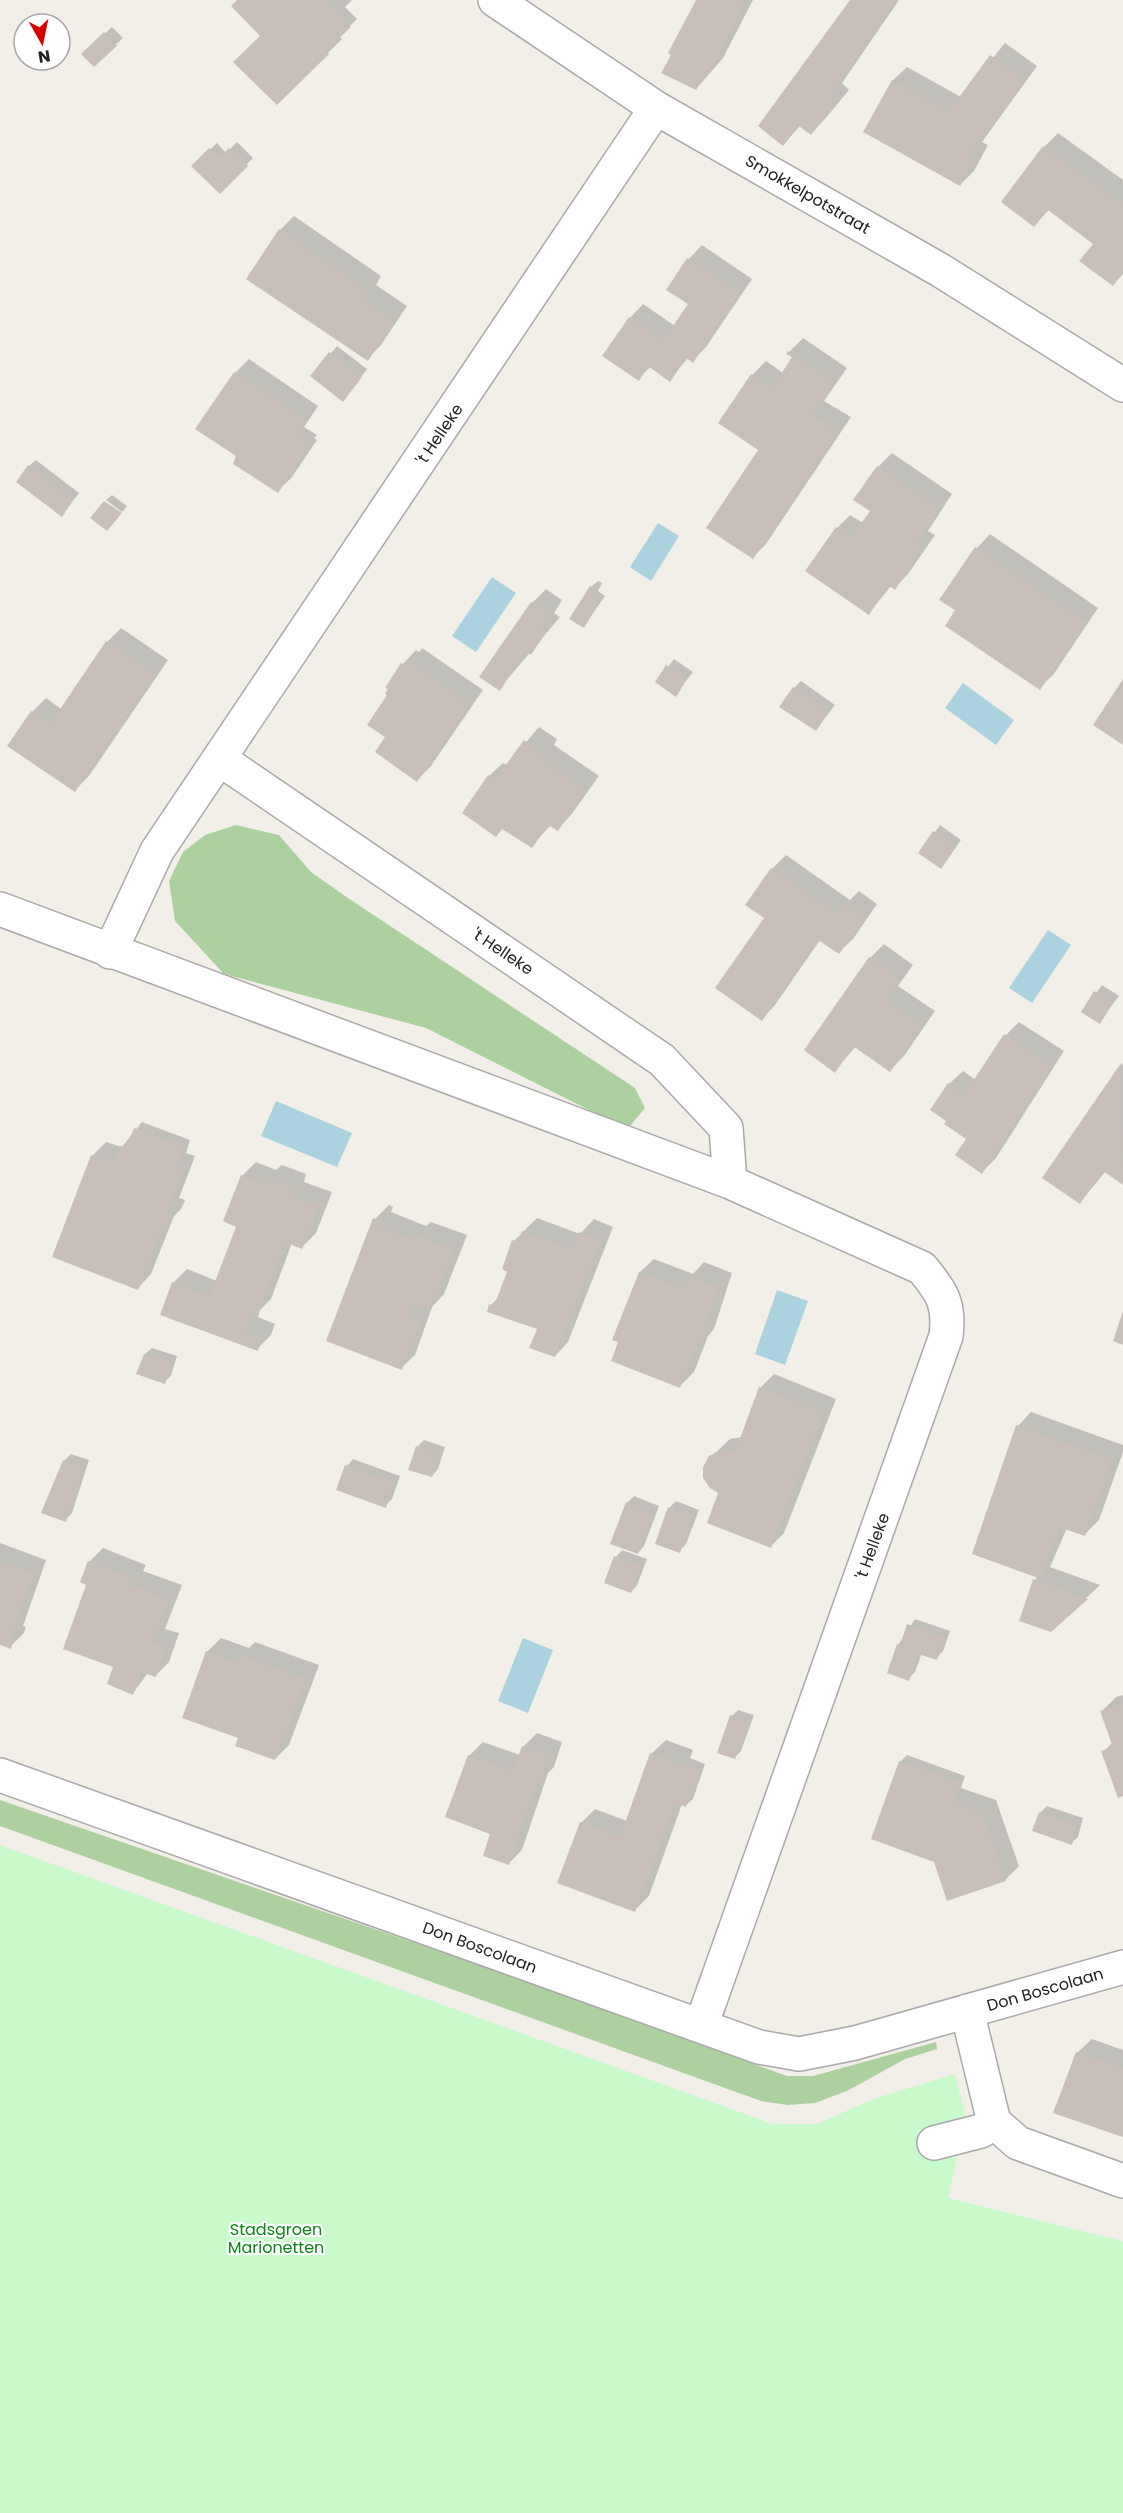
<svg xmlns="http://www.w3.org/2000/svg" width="1123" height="2513" font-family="Poppins,sans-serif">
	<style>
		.forest { fill: #add19e }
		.park { fill: #c8facc }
		.water { fill: #aad3df }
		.shadow { fill: #0003 }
		.building { fill: #c7bfb8 }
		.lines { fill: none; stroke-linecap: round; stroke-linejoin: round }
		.street-casing { stroke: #a9a9a9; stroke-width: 36 }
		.street { stroke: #fff; stroke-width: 33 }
		.labels { text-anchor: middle; stroke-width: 4.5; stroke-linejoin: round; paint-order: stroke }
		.street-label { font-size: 16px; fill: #222; stroke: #fff }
		.park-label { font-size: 16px; fill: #0c8416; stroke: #fff }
	</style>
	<rect width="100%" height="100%" fill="#f2efe9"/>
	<path class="forest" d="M236,825L279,835L311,872L348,898L635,1088L645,1108L630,1126L595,1113L426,1028L224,974L175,921L169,881L183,852L205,835Z
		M0,1800L502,1973L787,2076H813L936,2042L937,2049L905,2059L847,2091L815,2103L788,2105L761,2101L0,1826Z"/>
	<path class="park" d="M0,1845L773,2124H817L873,2099L955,2074L966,2117L948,2198L1123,2241V2513H0Z"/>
	<path class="water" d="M658,523L679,536L651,581L630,567Z
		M492,577L516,593L476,652L452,636Z
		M963,683L1014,720L996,745L945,708Z
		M1048,930L1071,945L1032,1003L1009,988Z
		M276,1101L352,1133L337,1167L261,1136Z
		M777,1290L808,1301L785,1365L755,1354Z
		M523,1638L553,1650L528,1713L498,1701Z"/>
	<path class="shadow" d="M239,0H352L345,7L357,19L339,36L342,39L277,103L262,36Z
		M697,0H753L723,58L696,89Z
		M851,0H899L842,83L849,90L824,120L811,133L800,126L783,144Z
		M112,27L123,38L94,65L83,54Z
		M1005,43L1037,66L982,142L988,145L974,171L960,185L865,132L893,80L907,67L961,97Z
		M1058,133L1123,180V274L1113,284L1095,243L1050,209L1034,225L1044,147Z
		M237,142L253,158L220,192L193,166L217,143L226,153Z
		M294,216L381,276L376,285L407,306L381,345L367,359L280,230Z
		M702,245L752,279L706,347L692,361L688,358L669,380L651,366L638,379L630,318L643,304L675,326L690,304L689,259Z
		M803,338L847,368L824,401L851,417L766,544L753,557L760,450L720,422L752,375L766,361L783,373L794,357L788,353Z
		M337,346L367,369L349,393L312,376Z
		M249,359L318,406L304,427L317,435L314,438L317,440L292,477L278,491L238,455L197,429L235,373Z
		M892,453L952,494L928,531L935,535L908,574L894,588L891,586L869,613L837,528L850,515L863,523L872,510L878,467Z
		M36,460L79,493L62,515L29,466Z
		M112,495L127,506L122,512L106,500Z
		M990,534L1098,608L1053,675L1039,688L957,610L941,600L977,548Z
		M598,581L602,583L598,591L605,596L584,626L591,587Z
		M546,589L562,600L554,613L560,617L499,689L481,677L532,603Z
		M121,628L168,660L89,776L75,790L32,712L46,698L61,709L107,642Z
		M422,648L483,690L431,766L417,780L387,737L389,695L403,664L416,650L419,652Z
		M674,659L693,672L675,695L657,682Z
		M801,681L835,705L816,729L794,688Z
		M539,727L557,739L554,745L599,776L571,815L557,829L551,825L531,846L489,776L503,763L507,765Z
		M940,825L961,840L947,860L920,853Z
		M786,855L850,900L859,891L877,904L853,939L839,952L820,940L775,1005L762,1019L766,917L772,869Z
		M884,944L913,965L898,986L935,1011L904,1056L890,1070L856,1046L835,1071L870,958Z
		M1102,985L1119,996L1099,1022L1083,1011Z
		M1019,1022L1064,1051L996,1158L982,1172L949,1084L963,1071L976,1080L1006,1035Z
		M1123,1063V1183L1106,1171L1080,1202L1044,1177Z
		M142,1122L190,1140L186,1153L195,1156L179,1198L185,1200L181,1209L174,1216L151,1274L138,1288L92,1156L106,1142L122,1147Z
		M256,1162L276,1170L282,1165L306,1174L304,1182L332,1192L316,1233L302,1247L292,1243L271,1299L260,1310L258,1317L275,1324L271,1335L257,1349L173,1283L187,1269L217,1281L238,1226L242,1176Z
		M389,1205L393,1207L391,1212L426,1226L431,1222L467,1235L444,1294L432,1307L415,1355L401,1368L375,1219Z
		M537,1218L580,1234L594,1219L613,1227L568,1342L555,1356L539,1328L491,1305L500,1296L509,1271L514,1241Z
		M654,1259L693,1274L704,1262L732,1273L714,1329L708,1336L694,1372L680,1386L640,1272Z
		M152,1348L177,1356L171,1376L164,1382L145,1354Z
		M774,1374L836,1399L784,1533L770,1547L720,1492L706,1462L730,1439L742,1437L760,1388Z
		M1031,1412L1123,1445V1452L1099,1520L1085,1534L1067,1528L1050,1567L1100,1585L1051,1631L1035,1580L1038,1576L1018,1426Z
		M424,1440L445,1447L438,1469L432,1476L417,1447Z
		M71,1454L89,1460L72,1513L65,1520L43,1512L65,1460Z
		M353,1459L400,1476L392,1499L385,1506L347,1466Z
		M634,1496L659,1506L644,1546L638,1553L627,1503Z
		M676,1501L699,1510L686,1544L679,1551L657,1543L670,1507Z
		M0,1543L46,1560L23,1626L26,1627L24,1633L10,1647L0,1644Z
		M103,1548L146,1565L143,1571L182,1585L165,1629L179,1633L169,1662L155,1676L148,1673L133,1693L115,1666L88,1584L89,1562Z
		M622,1550L647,1559L637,1585L631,1592L616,1557Z
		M915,1619L950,1631L943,1651L936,1658L922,1653L915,1672L908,1679L898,1645Z
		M221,1638L249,1648L255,1642L319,1665L289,1745L275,1759L240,1737L207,1652Z
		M1123,1695V1795L1103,1752L1113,1742L1102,1711L1116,1697Z
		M738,1710L754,1715L741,1751L735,1757L732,1716Z
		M537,1733L562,1742L554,1767L548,1773L522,1850L508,1864L492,1833L469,1756L483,1742L520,1755L523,1747Z
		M666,1740L693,1750L690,1758L705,1764L693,1799L686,1805L682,1804L649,1896L635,1910L581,1823L595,1809L627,1821L652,1753Z
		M907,1755L965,1776L961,1788L996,1800L1019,1866L1005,1880L900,1762Z
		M1047,1806L1083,1818L1078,1837L1071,1843L1040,1813Z
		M1092,2039L1123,2050V2137L1055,2113L1078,2052Z"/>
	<path class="building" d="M237,0H305L308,3L311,0H325L351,27L326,51L329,54L277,105L233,62L260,36L231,6Z
		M696,0H737L745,4L709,74L706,73L696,90L661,73L671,55L668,53Z
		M850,0H892L895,2L829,97L836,104L811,135L799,126L783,146L758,126Z
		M104,32L117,46L94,67L81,54Z
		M990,55L1025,80L969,156L975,160L960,186L863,132L892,80L949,111Z
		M1043,146L1121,203L1123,200V273L1113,286L1079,261L1093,244L1048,210L1034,227L1001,202Z
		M209,148L219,158L229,148L248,166L220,194L191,166Z
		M279,229L368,291L363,299L394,321L368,361L246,279Z
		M687,258L739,293L693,363L686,358L670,382L648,366L639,381L602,356L629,317L663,341L688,304L666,290Z
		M788,351L834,382L812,415L839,432L753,559L706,528L758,450L718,423L751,374L772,388L792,357L786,354Z
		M329,352L362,377L343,402L310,376Z
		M234,372L306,420L297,433L311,443L278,493L233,464L236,456L195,429Z
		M28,465L73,500L62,517L16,482Z
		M877,466L939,508L916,545L922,549L895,590L888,585L869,615L805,571L836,527L851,538L870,511L853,500Z
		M104,501L122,513L107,531L90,518Z
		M975,547L1086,623L1040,690L945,626L955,610L939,600Z
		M590,586L597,590L592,598L599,603L584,628L569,619Z
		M531,602L550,614L541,627L547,631L531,655L525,651L500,691L479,677Z
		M106,641L155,674L75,792L7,746L31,711L50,724Z
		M408,661L470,704L417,782L375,752L385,737L367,725L387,695L385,694L388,689L385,688L401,663L405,665Z
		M666,665L687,679L676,697L655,682Z
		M1123,679V745L1093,725Z
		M793,687L829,712L816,731L779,707Z
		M524,740L544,754L541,759L586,790L558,831L548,825L532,848L502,829L496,837L462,813L488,775L495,780Z
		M933,831L956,847L941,869L918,853Z
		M771,868L837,914L844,903L865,918L839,954L818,940L762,1021L715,988L764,918L745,905Z
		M869,957L900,979L885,1000L922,1025L890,1072L853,1046L835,1073L804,1050Z
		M1094,991L1113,1003L1100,1024L1081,1012Z
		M1004,1034L1051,1066L982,1174L955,1155L966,1139L944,1124L946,1121L930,1110L948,1083L964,1095Z
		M1121,1063L1123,1185L1103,1171L1080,1204L1042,1178Z
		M134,1128L184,1147L177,1168L183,1170L167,1212L172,1214L168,1224L164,1223L138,1290L52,1257L91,1155L114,1163L120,1146L126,1148Z
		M241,1175L264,1185L267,1178L293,1188L291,1196L319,1205L302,1249L285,1242L258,1315L252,1312L245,1331L262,1338L258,1351L160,1315L172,1282L209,1297L236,1227L223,1221Z
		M373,1218L380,1221L378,1226L414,1240L416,1235L454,1249L431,1310L412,1302L407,1316L421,1321L402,1370L326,1341Z
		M522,1231L573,1250L579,1232L601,1240L555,1357L529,1348L537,1329L487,1312L489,1304L494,1306L507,1272L502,1269L512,1240L518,1242Z
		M639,1272L685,1289L689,1275L719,1287L705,1324L709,1325L701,1345L697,1343L680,1388L611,1361L618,1342L612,1340Z
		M1123,1311V1345L1113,1341Z
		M144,1354L172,1363L165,1384L136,1374Z
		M759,1387L823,1413L771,1548L707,1523L718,1493L710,1488L703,1478V1467L709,1456L721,1450L735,1452Z
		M1016,1425L1112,1460L1085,1536L1059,1527L1041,1579L972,1554Z
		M416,1446L439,1453L432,1477L408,1470Z
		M63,1460L83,1467L66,1522L41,1513Z
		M345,1465L394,1483L386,1508L336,1490Z
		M626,1502L653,1513L638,1554L610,1544Z
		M668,1507L693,1516L680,1553L655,1544Z
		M614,1556L641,1566L631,1593L604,1583Z
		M0,1561L34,1573L10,1639L13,1640L11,1649L0,1645Z
		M88,1561L133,1578L130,1585L169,1599L152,1643L166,1647L156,1677L141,1672L133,1695L107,1684L113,1667L63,1649L86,1585L80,1582Z
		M1033,1579L1088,1599L1051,1632L1019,1621Z
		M907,1624L945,1638L937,1660L918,1654L909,1681L887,1673L897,1644L900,1645Z
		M206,1651L237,1662L240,1655L306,1679L275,1760L235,1746L238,1738L182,1718Z
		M1123,1703V1796L1118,1798L1101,1751L1113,1747L1100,1711Z
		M730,1715L749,1722L735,1759L717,1753Z
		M522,1746L549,1756L541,1783L537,1782L509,1865L483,1856L490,1834L445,1817L468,1755L513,1771Z
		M650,1753L700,1771L686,1807L675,1803L635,1912L557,1883L580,1822L620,1837Z
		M899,1761L960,1782L953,1803L983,1814L1006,1881L947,1901L934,1862L871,1839Z
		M1039,1812L1077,1825L1072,1845L1032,1831Z
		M1076,2052L1123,2068V2137L1053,2113Z"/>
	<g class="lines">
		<defs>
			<path id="street" d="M495,0L656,108L940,270L1123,385
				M221,760L662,1060L726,1128L730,1182
				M0,909L730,1182L922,1268C942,1292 950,1304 946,1336L701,2026
				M110,952L157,851L656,108
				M0,1775L759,2047L799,2054L855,2043L1123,1967
				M994,2122L1018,2143L1123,2181
				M934,2143L981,2131L994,2122L967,2011"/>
		</defs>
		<use href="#street" class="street-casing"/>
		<use href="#street" class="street"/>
	</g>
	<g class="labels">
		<g class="street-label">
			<text transform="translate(808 194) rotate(30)" y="6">Smokkelpotstraat</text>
			<text transform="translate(439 434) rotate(-56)" y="6">'t Helleke</text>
			<text transform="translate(503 951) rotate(34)" y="6">'t Helleke</text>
			<text transform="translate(872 1546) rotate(-70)" y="6">'t Helleke</text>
			<text transform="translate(480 1947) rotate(20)" y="6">Don Boscolaan</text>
			<text transform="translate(1045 1989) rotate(-16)" y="6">Don Boscolaan</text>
		</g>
		<g class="park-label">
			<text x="276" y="2235">Stadsgroen<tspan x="276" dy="18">Marionetten</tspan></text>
		</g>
	</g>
	<g transform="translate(42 42) rotate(171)"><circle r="28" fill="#ffffff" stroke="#a7a7a7" stroke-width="1.5"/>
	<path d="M0-4.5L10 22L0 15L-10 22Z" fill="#d40000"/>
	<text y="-9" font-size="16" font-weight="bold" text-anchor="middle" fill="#222222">N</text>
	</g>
</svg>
